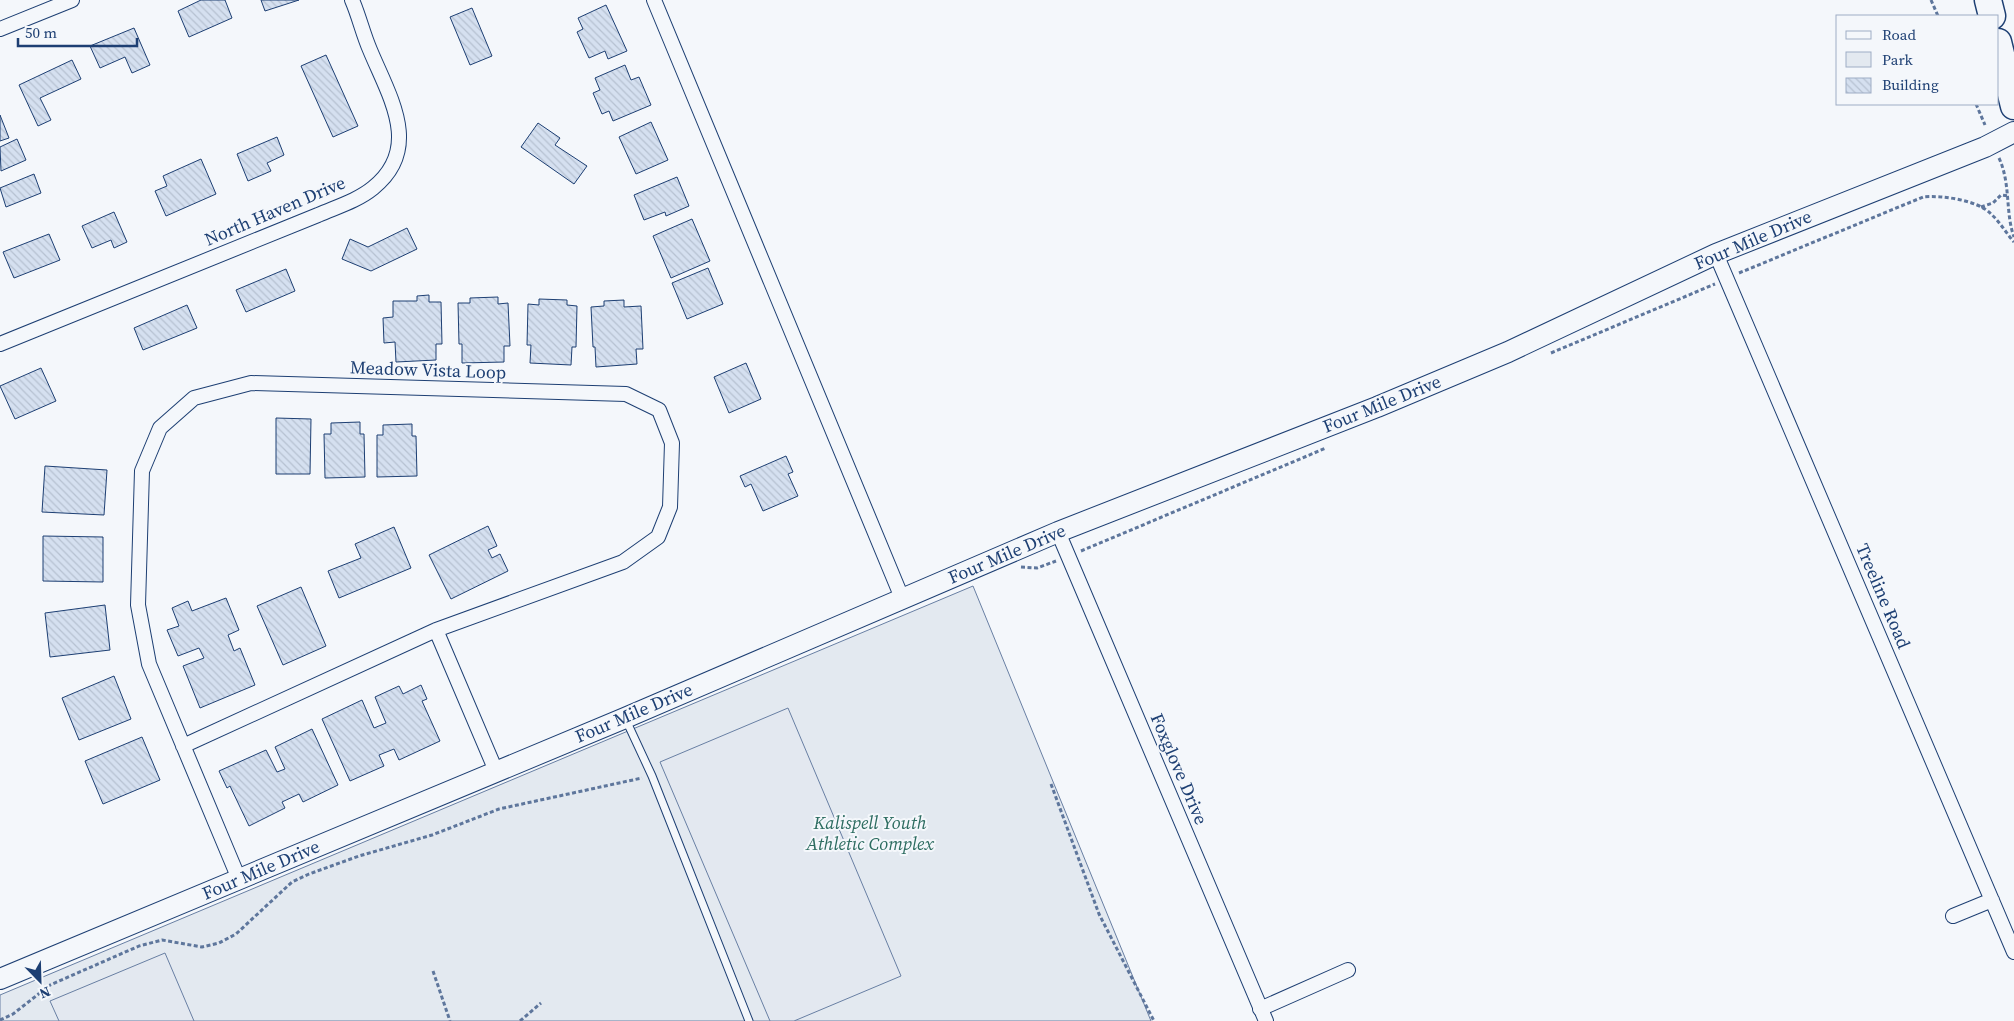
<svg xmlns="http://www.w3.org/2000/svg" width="2014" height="1021" font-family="'Source Serif 4',serif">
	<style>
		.park { fill: #e3e9f0; stroke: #687fa3 }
		.parking { fill: #e3e8f0; stroke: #687fa3 }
		.building { fill: url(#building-back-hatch); stroke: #1d3f73 }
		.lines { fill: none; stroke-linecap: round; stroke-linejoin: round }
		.lane-casing { stroke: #1d3f73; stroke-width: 9 }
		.street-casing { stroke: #1d3f73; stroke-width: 16 }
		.secondary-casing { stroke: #1d3f73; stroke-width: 22 }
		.highway-casing { stroke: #1d3f73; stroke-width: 29 }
		.path { stroke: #5e769c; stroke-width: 3; stroke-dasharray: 4 2.5; stroke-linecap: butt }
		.lane { stroke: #f4f7fb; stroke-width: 7 }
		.street { stroke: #f4f7fb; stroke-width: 14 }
		.secondary { stroke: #f4f7fb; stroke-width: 20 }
		.highway { stroke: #f4f7fb; stroke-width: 26 }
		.labels { text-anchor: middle; stroke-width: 4; stroke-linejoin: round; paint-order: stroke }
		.street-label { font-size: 18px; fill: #1d3f73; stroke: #f4f7fb }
		.park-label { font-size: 18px; font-style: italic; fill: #2c6c60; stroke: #f4f7fb }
	</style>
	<defs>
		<pattern id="building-back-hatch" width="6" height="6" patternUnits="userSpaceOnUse" patternTransform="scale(1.25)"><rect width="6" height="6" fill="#d5e0f0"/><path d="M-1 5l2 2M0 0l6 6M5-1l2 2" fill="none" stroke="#b6c1d1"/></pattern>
	</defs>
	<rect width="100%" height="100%" fill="#f4f7fb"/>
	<path class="park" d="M973,586L1151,1021H0V995Z"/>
	<path class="parking" d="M788,708L901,976L794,1021H770L660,762Z
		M165,953L194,1021H59L50,1001Z"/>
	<path class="building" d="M201,0H225L232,18L189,37L178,11Z
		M261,0H299L265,11Z
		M606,5L627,51L608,59L605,51L589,58L577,32L583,29L578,18Z
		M472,8L492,56L470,65L450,17Z
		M134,28L150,65L132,73L125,57L100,68L90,46Z
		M326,55L358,126L333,137L301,66Z
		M72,60L81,79L40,98L51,120L38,126L19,85Z
		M625,65L631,80L639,77L651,105L613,121L609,111L602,114L593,93L600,90L595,78Z
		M0,115L9,138L0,141Z
		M651,122L668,160L636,174L619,137Z
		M538,123L560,138L555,145L587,166L574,184L521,147Z
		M277,137L284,155L267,163L271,171L248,181L237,154Z
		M17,139L26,160L1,171L0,147Z
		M201,159L216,194L166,216L155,191L167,186L163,176Z
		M34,174L41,193L6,207L0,188Z
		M677,177L689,206L666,216L665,212L644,220L634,195Z
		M114,212L127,242L114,248L111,240L92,248L82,226Z
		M692,219L710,261L671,278L653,236Z
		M407,228L417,249L371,271L342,259L350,239L368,247Z
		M49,234L60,260L14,278L3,252Z
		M708,268L723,304L687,319L672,283Z
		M286,269L295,291L246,312L236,290Z
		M429,295V302H441L442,344H436V360L396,362L395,342L384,343L383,318L393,317V301H417V296Z
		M498,297V304L508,303L510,346H504V362L462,363V344H459L458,303H470V298Z
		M539,299L567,300V305L577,306L576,347H572L571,365L530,363L531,345H527L528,304L539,305Z
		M624,300V307L641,306L643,349H636L637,364L596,367L595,347H593L591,307L604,306V301Z
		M187,305L197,328L143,350L134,328Z
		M746,363L761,399L729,413L714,377Z
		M41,368L56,401L15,419L0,386Z
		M276,418L311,419L310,474H276Z
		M360,422V434H364L365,477L325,478L324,434H331V423Z
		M412,424V436H416L417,476L377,477V435H383V425Z
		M786,456L793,472L788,474L798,496L763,511L751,484L745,487L740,476Z
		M45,466L107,470L104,515L42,512Z
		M488,526L497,546L488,550L492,558L500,554L508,571L451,599L429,555Z
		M394,527L411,568L339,598L328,571L361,558L355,544Z
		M43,536L103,537V582L43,581Z
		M301,587L326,646L283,665L257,606Z
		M226,598L239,630L228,635L234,651L240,648L255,685L200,708L183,666L204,658L199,648L178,656L167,630L179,626L172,608L188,601L192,611Z
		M105,605L110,650L50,657L45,613Z
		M114,676L131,719L79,740L62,698Z
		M421,685L427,699L422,701L440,741L399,760L394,749L379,755L384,766L350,781L322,719L362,700L374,728L386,723L375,697L399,686L403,694Z
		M312,729L338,785L303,802L299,794L282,802L285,808L249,826L230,786L227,788L219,771L266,750L277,772L285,769L275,747Z
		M142,737L160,780L103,804L85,761Z"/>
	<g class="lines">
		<defs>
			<path id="lane" d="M626,720L652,776L749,1021"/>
			<path id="street" d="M654,0L902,598
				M0,29L72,0
				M1716,254L2014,952
				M0,344L318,215C336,207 357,201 373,188C423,148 389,96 370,50C363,34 359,16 352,0
				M1058,532L1266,1021
				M436,630L496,771
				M183,746L436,630L623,562L658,537L670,507L672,443L659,410L626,394L251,383L194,398L160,428L142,471L138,605L149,664L239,879
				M1953,916L1992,900
				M1260,1009L1348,970"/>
			<path id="secondary" d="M0,979L625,718L1058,532L1377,407L1508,352L1716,254L1985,147L2014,132"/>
			<path id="highway" d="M1988,0L1992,16
				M1998,42L2014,106"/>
		</defs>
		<use href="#lane" class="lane-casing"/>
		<use href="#street" class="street-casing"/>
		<use href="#secondary" class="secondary-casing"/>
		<use href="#highway" class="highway-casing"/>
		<path class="path" d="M1931,0L1938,16
			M1976,104L1985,125
			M1999,158C2011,184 2005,212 2014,237
			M1981,207L1993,203L2001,195L2008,196
			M1739,273L1923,197C1941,195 1978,200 1991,214C2000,222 2006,233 2014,242
			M1551,353L1715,284
			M1081,551L1326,448
			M1021,567L1037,568L1056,561
			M1051,784L1099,914L1154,1021
			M433,971L450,1021
			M0,1020L13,1014L50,985L139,946L162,940L202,947L219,943L236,934L292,882L309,874L359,856L432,835L499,809L642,778
			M520,1021L541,1003"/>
		<use href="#lane" class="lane"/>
		<use href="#street" class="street"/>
		<use href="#secondary" class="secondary"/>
		<use href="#highway" class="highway"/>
	</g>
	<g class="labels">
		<g class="street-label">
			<text transform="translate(275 211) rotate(-23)" y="6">North Haven Drive</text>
			<text transform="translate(1753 240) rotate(-23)" y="6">Four Mile Drive</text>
			<text transform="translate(428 370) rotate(2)" y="6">Meadow Vista Loop</text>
			<text transform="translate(1382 404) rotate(-22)" y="6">Four Mile Drive</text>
			<text transform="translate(1007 554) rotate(-23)" y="6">Four Mile Drive</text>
			<text transform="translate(1883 596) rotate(67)" y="6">Treeline Road</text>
			<text transform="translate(634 713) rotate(-23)" y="6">Four Mile Drive</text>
			<text transform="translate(1179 769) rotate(67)" y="6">Foxglove Drive</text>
			<text transform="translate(261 870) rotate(-23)" y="6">Four Mile Drive</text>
		</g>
		<g class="park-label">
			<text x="870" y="829">Kalispell Youth<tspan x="870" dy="21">Athletic Complex</tspan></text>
		</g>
	</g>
	<rect x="1836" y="15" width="162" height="90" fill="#f4f7fb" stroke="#9eadc5"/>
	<rect x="1846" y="31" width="25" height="8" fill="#f4f7fb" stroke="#9eadc5"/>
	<text x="1882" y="40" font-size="15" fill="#1d3f73">Road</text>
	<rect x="1846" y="52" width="25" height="15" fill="#e3e9f0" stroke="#9eadc5"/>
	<text x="1882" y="65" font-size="15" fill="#1d3f73">Park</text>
	<rect x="1846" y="78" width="25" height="15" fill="url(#building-back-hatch)" stroke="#9eadc5"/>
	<text x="1882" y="90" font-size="15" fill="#1d3f73">Building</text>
	<g transform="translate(40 981) rotate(157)" stroke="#f4f7fb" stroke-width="4" paint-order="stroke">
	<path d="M0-4L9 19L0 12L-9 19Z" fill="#1d3f73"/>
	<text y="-8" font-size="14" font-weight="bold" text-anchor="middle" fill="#1d3f73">N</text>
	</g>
	<path d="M18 38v8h119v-8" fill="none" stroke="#1d3f73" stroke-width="2.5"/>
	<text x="25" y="38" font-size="15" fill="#1d3f73" stroke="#f4f7fb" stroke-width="4" paint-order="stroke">50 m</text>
</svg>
